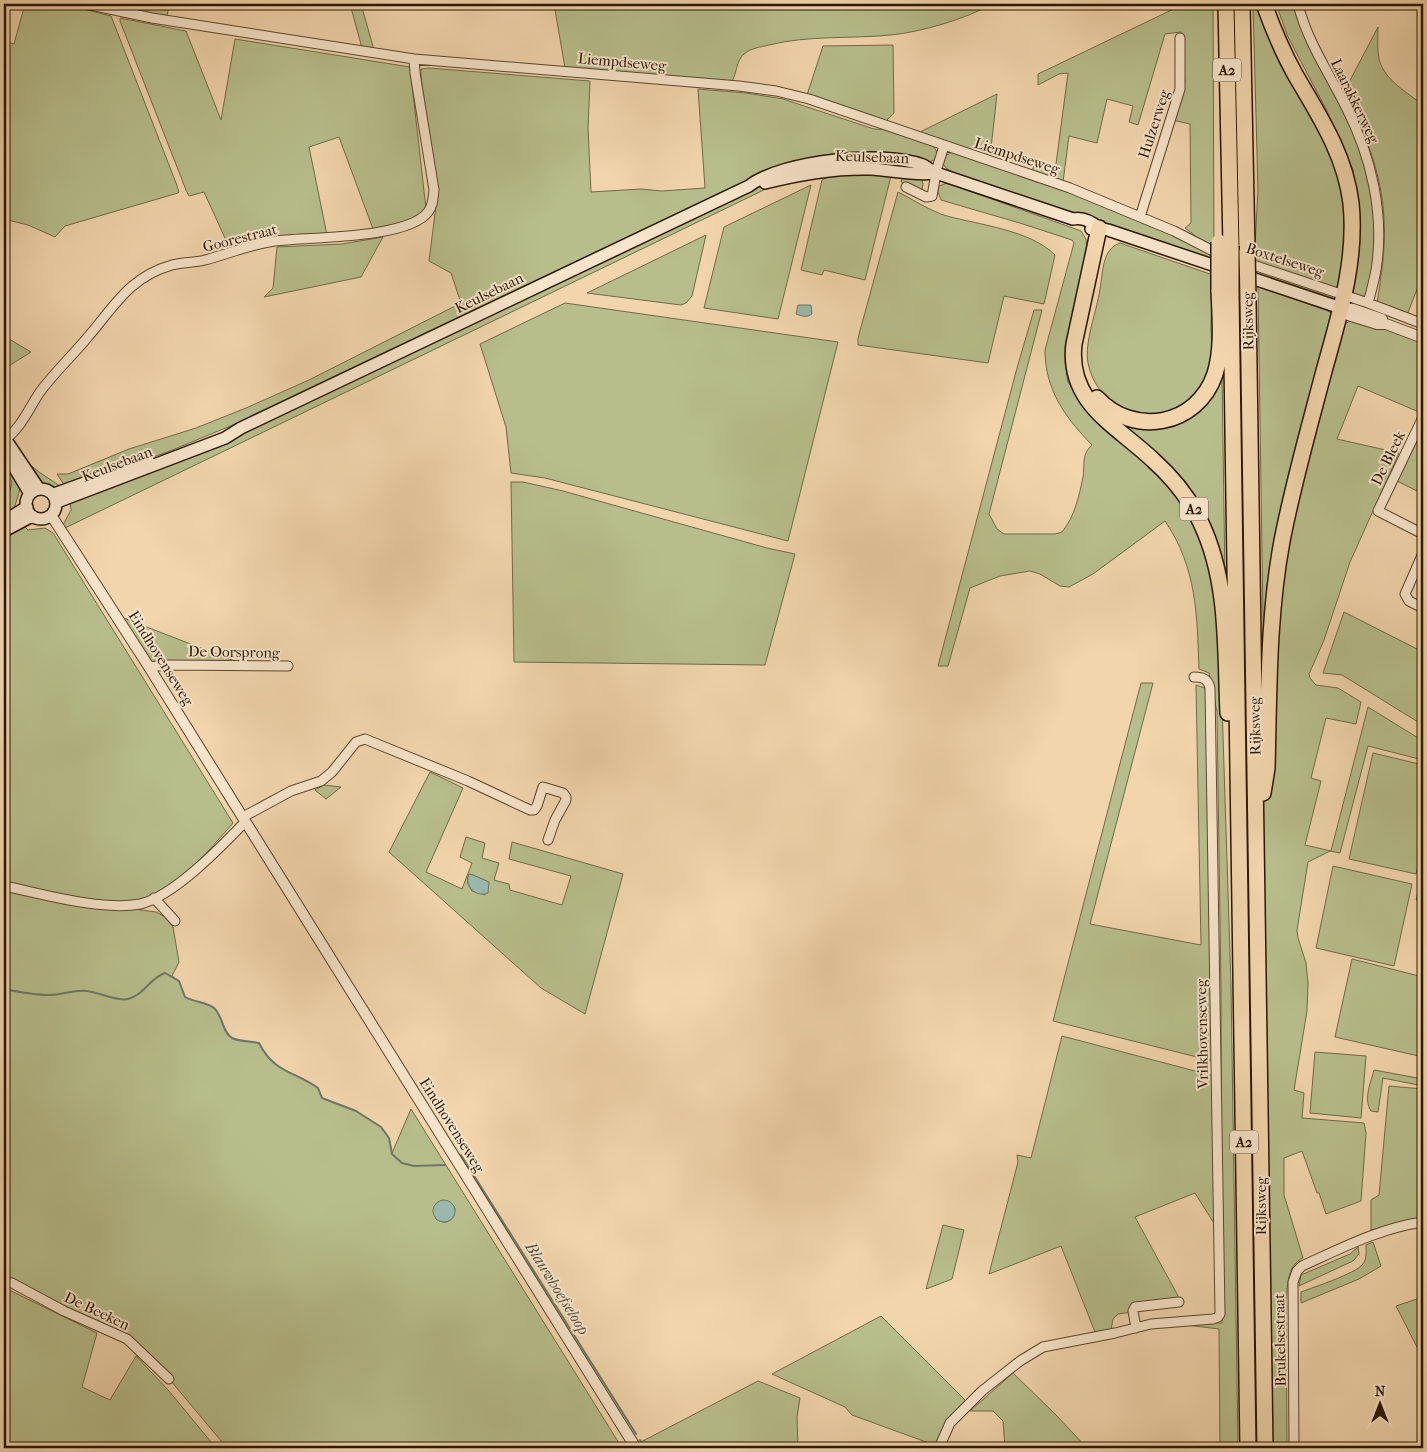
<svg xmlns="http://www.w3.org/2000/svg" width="1427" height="1452" font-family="'IM FELL French Canon',serif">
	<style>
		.green { fill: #b7be8c; stroke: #706a47; fill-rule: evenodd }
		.water { fill: #9bb8ad; stroke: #6e7869 }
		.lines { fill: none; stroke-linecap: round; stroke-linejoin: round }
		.stream { stroke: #6e7869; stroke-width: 2 }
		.minor-casing { stroke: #5c462d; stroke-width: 11 }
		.tertiary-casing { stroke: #5c462d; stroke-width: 12 }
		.secondary-casing { stroke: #2a1702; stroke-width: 14 }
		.motorway-casing { stroke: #2a1702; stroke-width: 18 }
		.minor { stroke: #f7e4ca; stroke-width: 9 }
		.tertiary { stroke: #f7e4ca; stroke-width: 10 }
		.secondary { stroke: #f7e4ca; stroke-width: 11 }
		.motorway { stroke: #f2d5ad; stroke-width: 15 }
		.motorway-bridge-casing { stroke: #2a1702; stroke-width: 18; stroke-linecap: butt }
		.motorway-bridge { stroke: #f2d5ad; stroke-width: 15 }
		.labels { text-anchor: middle; stroke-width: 4; stroke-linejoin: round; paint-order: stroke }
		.shield { fill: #f7e4ca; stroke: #68543e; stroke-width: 1 }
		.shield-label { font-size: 14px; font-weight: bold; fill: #2a1702 }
		.street-label { font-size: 15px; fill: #2a1702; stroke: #f7e4ca }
		.water-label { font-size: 16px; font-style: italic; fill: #524f3e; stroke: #f7e4ca }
	</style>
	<rect width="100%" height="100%" fill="#f2d5ad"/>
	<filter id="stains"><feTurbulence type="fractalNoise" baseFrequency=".004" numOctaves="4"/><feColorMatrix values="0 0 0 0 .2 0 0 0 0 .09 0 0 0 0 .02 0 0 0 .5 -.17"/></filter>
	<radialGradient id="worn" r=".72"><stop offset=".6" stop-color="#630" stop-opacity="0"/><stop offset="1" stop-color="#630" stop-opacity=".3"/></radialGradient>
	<path class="green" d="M25,4H63L111,16L176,183L179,192L178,193L65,226L55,237L28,225L4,219V41L14,44Z
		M99,4H169L167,17Z
		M350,4H361L374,50L362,48Z
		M554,4H992C966,19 921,32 891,35C850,39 809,35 769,45C761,47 751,48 744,54C736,61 737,73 732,81L565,68Z
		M1184,4H1213L1214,250L1185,228L1191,223L1190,124L1172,120L1185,82L1181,32L1165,34L1138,125L1129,122L1133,106L1107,99L1097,143L1069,136L1063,182L1032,171L1035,163L1048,167H1053L1056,164L1068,73L1059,74L1038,85V74Z
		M1253,4H1262L1341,174L1347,223L1341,291L1254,264L1258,190Z
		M1276,4H1296L1361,147L1374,200L1375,264L1365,297L1361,298L1353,295L1360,242L1357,195L1353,170L1327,111L1288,37Z
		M120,18L186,31L221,120L235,39L410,67L426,209L410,222L373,229L339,137L309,147L327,235L230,249L204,192L189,196L186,190L120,21Z
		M1378,27C1378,38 1377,49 1379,59C1384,80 1408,93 1423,105V274L1407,315L1377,304C1381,276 1386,248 1384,219C1382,173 1364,131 1345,90Z
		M893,45L894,113L886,121L807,95L823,46Z
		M429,68L590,81L588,128L591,192L641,189L662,191L705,188L698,89L746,93L783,99L874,129C894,129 914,139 933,146L936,150L937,155L934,160L929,162L902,158L770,171L736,185L575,262L252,417L170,451L66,488L57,474H68L129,449L196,428L246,408L309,380L461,303L451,273L429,261L436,206V193L421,77V69Z
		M997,94L990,157L918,133Z
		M952,152L1062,188L1172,234L1213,255L1338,296L1336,299L1328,298L952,172L946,168L943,164L945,156Z
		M838,172H892L865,280L824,270L822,275L801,270L822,180Z
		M903,173L921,177L923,184L922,190L914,188L901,182Z
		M947,183L1081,231L1086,239L1087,252L1065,346V363L1068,382L1083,406L1098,421L1123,442L1173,488L1195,525L1211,568L1219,610L1231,986L1238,1448H1220L1219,1329L1178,1324L1222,1323V1310L1221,987L1217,712L1209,673L1199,669C1197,615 1197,568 1165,521L1093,574L1069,587L1060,586L1040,574L1030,571L1000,576L970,588L948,666H938L1017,368L1034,310H1042L989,514L997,529L1004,534H1055L1062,532C1075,516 1079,496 1083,477C1085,464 1081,455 1092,445C1065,417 1045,390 1045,350L1074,243L1072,240L1023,224L941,200L938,192L939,186Z
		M811,185L778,319L704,308L724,227Z
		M761,186L770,187L65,528L63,525L71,510L70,501L201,450Z
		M898,192C914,200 930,211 947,216C980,225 1030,230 1055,255L1044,304L1004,296L988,363L858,345V338Z
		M706,235L692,296L686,303L681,305L587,293Z
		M383,237L361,277L264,297L273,288L277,247L342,244Z
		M1120,243L1213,275C1212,292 1211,310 1211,328C1211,342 1214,356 1209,369C1206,376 1203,385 1199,390C1166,434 1099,417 1088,363C1084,342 1097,311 1100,289C1103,272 1102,249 1120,243Z
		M1258,287L1326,310L1333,314L1300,449L1264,685Z
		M565,303L838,342L788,541L545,478L511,473L506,427L480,344Z
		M1352,320L1382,327L1423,343V403L1419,412L1358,386L1337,439L1399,453L1350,562L1324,640L1309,674L1310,678L1316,685L1338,688L1361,702L1356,724L1326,718L1311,778L1321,781L1305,845L1331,851L1368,707L1423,741V760L1368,746L1340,853L1330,851L1308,862L1297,930L1298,938L1306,963L1308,983L1307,1011L1294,1090L1304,1093L1302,1118L1364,1123L1366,1133L1361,1201L1326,1214L1319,1193H1317L1302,1151L1284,1158V1195L1303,1258C1287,1265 1288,1285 1286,1299L1287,1448H1272L1262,808L1283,553L1343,325Z
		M4,336L31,352L4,369Z
		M1222,374L1225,581L1209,532L1106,413L1163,425Z
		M1423,424V494L1397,481Z
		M22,458L39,472L60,486L56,489L42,484Z
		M4,464L20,489L14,509L4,516L12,482L4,469Z
		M511,482H523L563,491L767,548L795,554L765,665L514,662Z
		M22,524L28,530L45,528L53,533L233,823C211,848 182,883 151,896C115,912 42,891 4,884V534Z
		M1344,612L1423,652V725L1342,675L1323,673Z
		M121,617L237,662H149Z
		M1141,683H1153L1090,924L1201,945L1196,685L1205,688L1207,695L1213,1061L1053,1021Z
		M1373,753L1423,765V843L1416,874L1349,859Z
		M430,772L463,788L426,872L462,889L472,863L460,857L466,837L485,843L482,858L499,863L494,880L509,884L510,890L562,905L571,876L509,859L512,842L623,874L585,1014L541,988L389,852ZM469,874L473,875L489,882L485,895L472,891C469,886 465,881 469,874Z
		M324,785L341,787L326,799L315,790Z
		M1333,866L1412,884L1394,966L1316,948Z
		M1423,872V901L1416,900Z
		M4,891L89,907L115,910L134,909L156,912L165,917L173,927L179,962L172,976L179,981L185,997C194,1002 206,1002 214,1008C223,1016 222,1032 232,1038C240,1042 251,1041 259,1043C275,1073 294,1071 318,1088L322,1098L356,1111L381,1127L389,1138L392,1153L411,1109L622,1448H227L171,1381L162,1366L128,1335L81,1314L7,1276L4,1277ZM443,1200L451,1203L455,1208L454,1216C450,1223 443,1224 436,1219L437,1203Z
		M1352,959L1423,977V1057L1335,1037Z
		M1062,1036L1214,1076L1215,1225L1195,1193L1135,1217L1183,1305L1118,1314L1113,1319L1111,1330L1095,1332L1061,1246L989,1274L1018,1162L1017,1155L1031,1158Z
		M1315,1052L1366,1056L1361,1118L1310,1113Z
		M1374,1070L1423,1079V1086L1383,1078L1378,1112L1371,1111C1363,1099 1371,1082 1374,1070Z
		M1389,1086L1423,1089V1219L1371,1230V1200L1379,1195Z
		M943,1225L964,1230L952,1279L926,1289Z
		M1373,1242L1381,1266L1359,1279L1301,1303V1292C1314,1287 1355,1274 1363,1264C1367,1258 1366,1252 1366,1245Z
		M1358,1247L1359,1254L1353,1261L1299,1286L1301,1275L1350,1254Z
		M5,1288L97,1333L82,1387L110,1400L136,1356L169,1391L216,1448H4V1341L8,1340L4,1312Z
		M1423,1297V1363L1421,1355L1396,1306Z
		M881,1316L967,1402L949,1418L937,1446L852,1415L845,1407L772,1374Z
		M1013,1373L1056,1415L1087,1448H1005L1003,1421L993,1411H970Z
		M758,1381L800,1398L797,1417L798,1448H640L637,1444Z"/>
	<path class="water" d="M798,305H811L812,314C807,318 801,316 796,314Z
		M469,874L473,875L489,882L488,893C476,898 464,886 469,874Z
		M433 1211a11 11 0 1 1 22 0a11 11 0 1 1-22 0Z"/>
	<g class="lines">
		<path class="stream" d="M4,989C19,992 34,995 49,995C62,995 75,989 87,991C98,992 119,1002 128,999C144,995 151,977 165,973L179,981L185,997C194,1002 207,1002 214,1008C223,1016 222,1032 232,1038C240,1042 251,1041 259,1043C274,1073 294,1071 318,1088L322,1098L356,1111L381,1127L389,1138L392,1154L402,1163L414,1166L445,1165
			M461,1155L636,1434
			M640,1440L645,1448"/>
		<defs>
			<path id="minor" d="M86,4L152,18L414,59L739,86L776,91L809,99L1070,188L1174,231L1217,253L1368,303L1423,324
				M1298,4C1307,41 1329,73 1346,107C1371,156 1385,214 1376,270C1374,281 1371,292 1368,303
				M906,187L926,197L932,196L937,168L944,146
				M1140,217L1180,89V38
				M1423,417L1378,511L1423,534
				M4,440C21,429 29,408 40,392C54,373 72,356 87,338C114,307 129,277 172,265C183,262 194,263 205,260C228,254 251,244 275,241C308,237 408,239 428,212C433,206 433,198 434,190L415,73L414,59
				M1423,553L1405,594L1409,601L1423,608
				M149,667L168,665L288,666
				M243,817L291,791L321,781L332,772L356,742L365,739L468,781L530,810H534L537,806L543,787L563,793L566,797V800L555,820L548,840
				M4,886C43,894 101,911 140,904C173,897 222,846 245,822
				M154,898L175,921
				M4,1282L12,1283L64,1311L127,1339L169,1379
				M1136,1328L1133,1311L1135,1307L1179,1302
				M939,1448L950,1423L982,1391L1020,1361L1043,1347L1115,1333L1151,1324L1213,1319L1218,1317L1220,1314L1210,688C1208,679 1203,677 1194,677
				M1294,1448L1293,1282L1297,1271L1302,1266C1342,1248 1380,1228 1423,1222"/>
			<path id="tertiary" d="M1341,308L1348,315L1377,324H1386L1423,338
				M1341,308L1353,309L1382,319
				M51,515L149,667L636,1448"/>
			<path id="secondary" d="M765,183C800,174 834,168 870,169C892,170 914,176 936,173
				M1091,229L1099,228L1108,230L1341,308
				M4,437L39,489
				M8,457L30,494
				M26 504a15 15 0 1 1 30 0a15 15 0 1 1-30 0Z
				M54,494L148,460
				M57,502L225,438L241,428L749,186C783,160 883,150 923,165C927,167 932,171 936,173L1073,219C1083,217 1091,221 1099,228
				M4,521L27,507
				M4,531L32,516"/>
			<path id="motorway" d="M1226,4L1231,246
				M1242,4L1247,251
				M1099,228L1074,344C1067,403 1116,425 1153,460C1173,478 1190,499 1201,523C1229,582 1225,649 1228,713
				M1231,294L1248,1448
				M1248,300L1265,1448
				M1097,398C1133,437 1197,427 1215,374C1223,348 1220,317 1219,290
				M1263,793L1267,768C1269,692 1268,616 1282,541C1293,484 1309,428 1324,371C1339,316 1357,261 1351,203C1345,155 1320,117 1296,76C1283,53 1273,29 1264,4"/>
		</defs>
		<use href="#minor" class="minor-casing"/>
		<use href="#tertiary" class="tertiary-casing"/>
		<use href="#secondary" class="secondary-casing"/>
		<use href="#motorway" class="motorway-casing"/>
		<use href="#minor" class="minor"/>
		<use href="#tertiary" class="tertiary"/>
		<use href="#secondary" class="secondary"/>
		<use href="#motorway" class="motorway"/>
		<defs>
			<path id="motorway-bridge" d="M1231,246V294
				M1247,251L1248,300
				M1219,290V242"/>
		</defs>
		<use href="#motorway-bridge" class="motorway-bridge-casing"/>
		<use href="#motorway-bridge" class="motorway-bridge"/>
	</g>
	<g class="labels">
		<g class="shield">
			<rect x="1213" y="58.5" width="28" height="23" rx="4"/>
			<rect x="1180" y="497.5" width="28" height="23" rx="4"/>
			<rect x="1230" y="1130.5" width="28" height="23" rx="4"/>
		</g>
		<g class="shield-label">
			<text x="1227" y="75">A2</text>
			<text x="1194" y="514">A2</text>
			<text x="1244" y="1147">A2</text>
		</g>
		<g class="street-label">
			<text transform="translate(622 62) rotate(5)" y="5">Liempdseweg</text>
			<text transform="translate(1355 101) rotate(64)" y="5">Laarakkerweg</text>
			<text transform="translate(1154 124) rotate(-72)" y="5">Hulzerweg</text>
			<text transform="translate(1017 156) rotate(18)" y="5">Liempdseweg</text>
			<text transform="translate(872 157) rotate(2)" y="5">Keulsebaan</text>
			<text transform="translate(240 238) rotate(-14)" y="5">Goorestraat</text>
			<text transform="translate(1285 260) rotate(18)" y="5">Boxtelseweg</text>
			<text transform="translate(489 293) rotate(-26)" y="5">Keulsebaan</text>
			<text transform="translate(1248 321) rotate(-91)" y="5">Rijksweg</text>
			<text transform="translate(1388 458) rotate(-64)" y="5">De Bleek</text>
			<text transform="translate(117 464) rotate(-21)" y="5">Keulsebaan</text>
			<text transform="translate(234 652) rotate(1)" y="5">De Oorsprong</text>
			<text transform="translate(161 658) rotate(58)" y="5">Eindhovenseweg</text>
			<text transform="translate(1255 726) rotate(-91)" y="5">Rijksweg</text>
			<text transform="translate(1202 1034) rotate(-91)" y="5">Vrilkhovenseweg</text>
			<text transform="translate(452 1125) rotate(58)" y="5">Eindhovenseweg</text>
			<text transform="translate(1261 1206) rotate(-90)" y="5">Rijksweg</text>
			<text transform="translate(97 1311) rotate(25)" y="5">De Beeken</text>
			<text transform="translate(1280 1340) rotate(-91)" y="5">Brukelsestraat</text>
		</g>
		<g class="water-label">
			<text transform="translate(558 1288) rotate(58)" y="6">Blauwhoefseloop</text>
		</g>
	</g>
	<rect width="1427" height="1452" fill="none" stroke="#f2d5ad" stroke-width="20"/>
	<rect x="5" y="5" width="1417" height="1442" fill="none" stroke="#2a1702" stroke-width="2.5"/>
	<rect x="10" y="10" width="1407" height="1432" fill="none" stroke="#2a1702"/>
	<g transform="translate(1380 1404)" stroke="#f7e4ca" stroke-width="4" paint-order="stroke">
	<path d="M0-4L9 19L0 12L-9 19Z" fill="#2a1702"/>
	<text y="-8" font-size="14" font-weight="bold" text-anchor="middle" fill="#2a1702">N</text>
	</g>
	<rect width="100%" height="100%" filter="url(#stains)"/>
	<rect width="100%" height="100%" fill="url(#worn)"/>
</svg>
